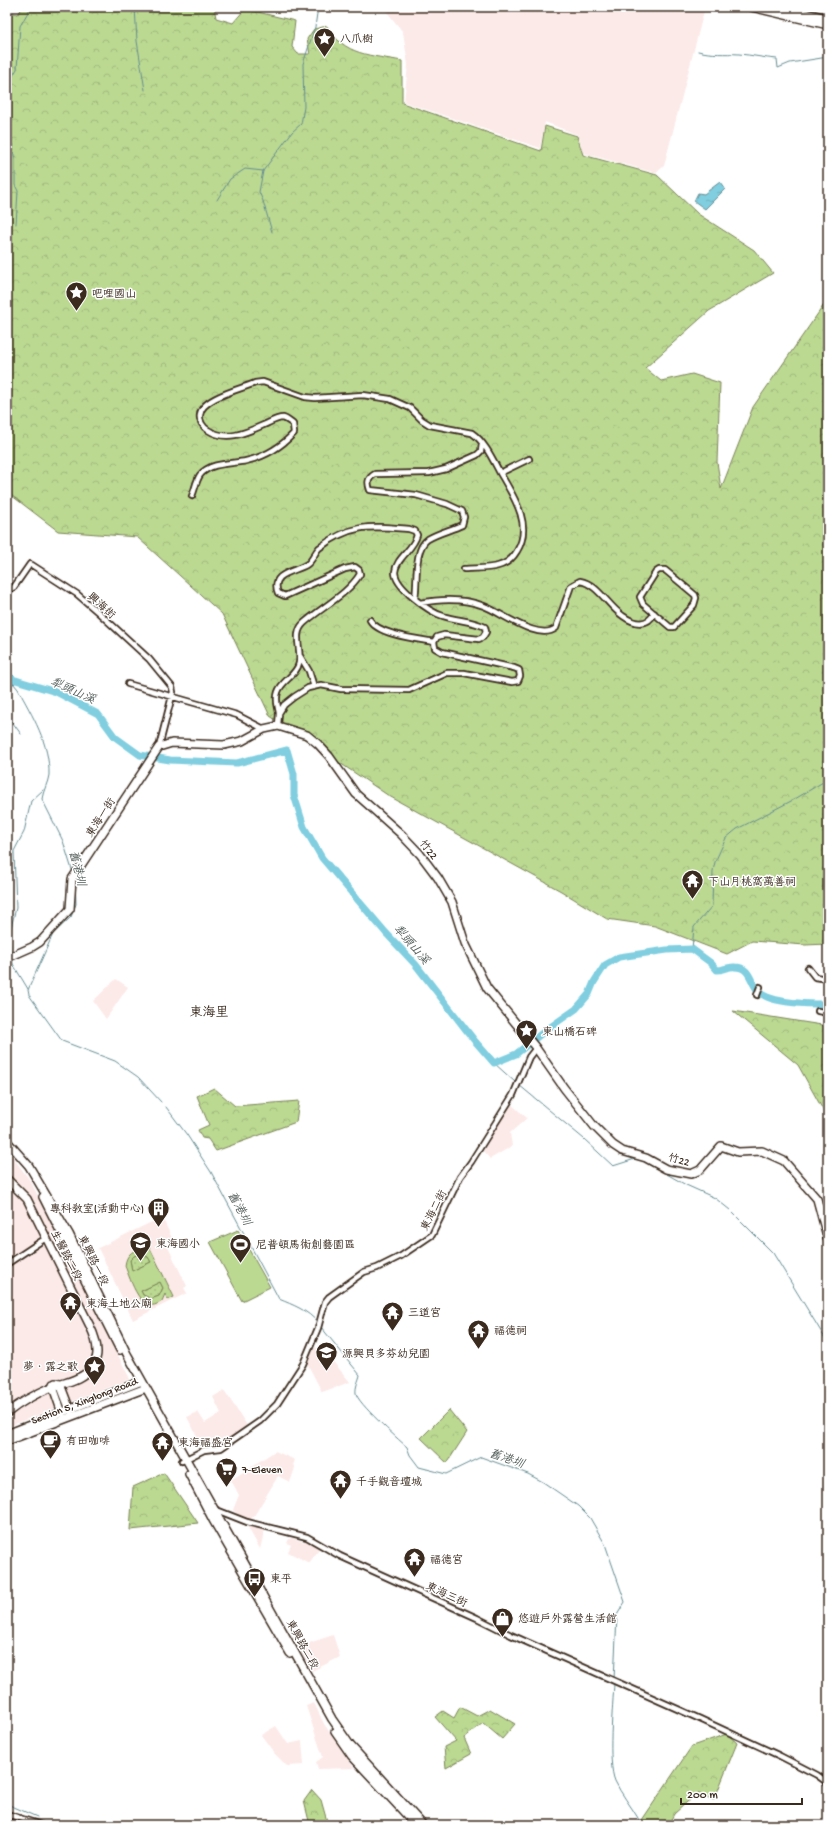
<svg xmlns="http://www.w3.org/2000/svg" width="835" height="1832" font-family="'Gochi Hand','LXGW WenKai TC',sans-serif">
	<style>
		.built { fill: #fceae8 }
		.grass { fill: url(#grass-dots); stroke: #7b8258 }
		.forest { fill: url(#forest-crowns); stroke: #7b8258 }
		.pitch { fill: #bbd991; stroke: #7b8258; fill-rule: evenodd }
		.water { fill: url(#water-ripples); stroke: #648c92 }
		.lines { fill: none; stroke-linecap: round; stroke-linejoin: round }
		.stream { stroke: #648c92; stroke-width: 1 }
		.river { stroke: #80cedf; stroke-width: 7 }
		.street-casing { stroke: #3b2a1e; stroke-width: 8 }
		.secondary-casing { stroke: #3b2a1e; stroke-width: 10 }
		.street { stroke: #fff; stroke-width: 4.5 }
		.secondary { stroke: #fff; stroke-width: 7 }
		.labels { text-anchor: middle; stroke-width: 3; stroke-linejoin: round; paint-order: stroke }
		.poi-label { font-size: 11px; fill: #3b2a1e; stroke: #fff; text-anchor: start }
		.street-label { font-size: 11px; fill: #3b2a1e; stroke: #fff }
		.water-label { font-size: 12px; font-style: italic; fill: #505b58; stroke: #fff }
		.quarter-label { font-size: 13px; fill: #3b2a1e; stroke: #fff }
	</style>
	<defs>
		<pattern id="grass-dots" width="8" height="8" patternUnits="userSpaceOnUse"><rect width="8" height="8" fill="#bbd991"/><path d="M2 2h.1M6 6h.1" fill="none" stroke="#a2ba7d" stroke-width="1.8" stroke-linecap="round"/></pattern>
		<pattern id="forest-crowns" width="20" height="18" patternUnits="userSpaceOnUse"><rect width="20" height="18" fill="#bbd991"/><path d="M2 6a3 3 0 1 1 6 0M12 15a3 3 0 1 1 6 0" fill="none" stroke="#a2ba7d"/></pattern>
		<pattern id="water-ripples" width="26" height="14" patternUnits="userSpaceOnUse"><rect width="26" height="14" fill="#80cedf"/><path d="M2 4q2-2 4 0t4 0M15 11q2-2 4 0t4 0" fill="none" stroke="#70b1bf"/></pattern>
	</defs>
	<rect width="100%" height="100%" fill="#fff"/>
	<filter id="ink" filterUnits="userSpaceOnUse"><feTurbulence type="fractalNoise" baseFrequency=".025" numOctaves="2"/><feDisplacementMap in="SourceGraphic" scale="8" xChannelSelector="R" yChannelSelector="G"/><feConvolveMatrix kernelMatrix="1 2 1 2 8 2 1 2 1" color-interpolation-filters="sRGB"/></filter>
	<g filter="url(#ink)">
		<path class="built" d="M383,7H705L664,166L656,173L583,153L578,135L545,122L540,148L404,102L408,65L403,32Z
			M116,979L128,987L106,1019L93,1001Z
			M510,1103L527,1118L510,1133L512,1146L490,1159L483,1151Z
			M7,1149L31,1182L130,1379L7,1427Z
			M162,1217L172,1238L165,1241L187,1286L184,1288L187,1293L133,1320L98,1248Z
			M315,1347L331,1359L350,1382L322,1392L307,1363Z
			M224,1390L248,1427L220,1445L204,1449L187,1417L198,1412L205,1423L221,1413L213,1397Z
			M275,1451L295,1460L293,1465L295,1467L294,1471L290,1482L278,1476L254,1516L247,1522L233,1510L239,1495L231,1480Z
			M246,1524L265,1529L260,1549Z
			M307,1535L320,1544L318,1551L309,1563L288,1552L291,1545L287,1543L289,1539L292,1538L304,1542Z
			M333,1635L340,1657L312,1671L297,1647Z
			M314,1703L324,1724L354,1768L318,1769L316,1762L323,1757L306,1706Z
			M276,1726L288,1744L302,1741L304,1765L287,1766L275,1754L261,1735Z"/>
		<path class="grass" d="M141,1253L148,1257L151,1262L132,1271L130,1260L134,1256Z
			M160,1282L163,1288L159,1296L151,1299L143,1295L141,1291Z"/>
		<path class="forest" d="M23,7H214L216,18L233,23L245,9L295,21L292,47L298,54H310L307,39L314,29L327,26C344,56 372,55 402,61V103L541,151L545,126L577,136L583,155L657,175L698,214L754,250L773,273L709,311L645,368L661,381L692,374L720,383L717,462L721,489L753,407L828,299V944L805,945L752,941L727,954L655,926L607,919L561,891L389,796L270,716L222,614L137,537L58,531L7,492V8L13,13L18,14Z
			M733,1011L828,1026V1119L798,1065Z
			M214,1088L235,1106L299,1101L296,1122L216,1151L208,1139L202,1138L198,1130L209,1125L197,1096Z
			M449,1410L467,1432L447,1463L421,1438Z
			M164,1473L198,1523L130,1530L133,1487Z
			M460,1707L477,1716L490,1709L515,1724L502,1739L483,1723L464,1738L471,1754L446,1768L444,1747L456,1741L435,1717L443,1711L454,1718Z
			M727,1734L737,1743L714,1800L697,1793L674,1814L668,1825H642V1820L692,1746Z
			M312,1790L321,1800L328,1825H310L304,1801Z"/>
		<path class="pitch" d="M238,1230L270,1287L242,1301L210,1242Z
			M146,1240L174,1297L168,1300L165,1294L162,1301C141,1318 131,1280 125,1266C126,1254 134,1248 145,1250L142,1242ZM141,1253L148,1257L151,1262L132,1271L130,1260L134,1256ZM160,1282L163,1288L159,1296L151,1299L143,1295L141,1291Z"/>
		<path class="water" d="M720,182L725,189L705,209L694,201L698,193L704,194Z
			M7,672L14,676L16,682L14,684L7,681Z"/>
		<g class="lines">
			<path class="stream" d="M135,7L137,41L145,90
				M698,51C712,55 725,53 739,54C752,55 764,58 777,59L778,68L790,63L828,57
				M7,85L17,69L20,26L31,7
				M7,135L12,144L15,160V185L18,191L16,224
				M217,200L230,179L245,169L263,171
				M272,232L263,201L259,192L263,171L292,132L301,124L304,107L303,64L315,27L318,7
				M13,683L18,689C32,715 50,744 49,775C48,783 43,791 42,799L63,841L73,873
				M7,715L21,734
				M75,879L76,904L71,917L53,934L28,990L29,995L62,1041L115,1061L138,1077L161,1102
				M692,949L694,927L712,906L713,871L715,862L726,838L737,829L795,799L828,779
				M11,953L9,935L16,908L14,851L24,832L31,801L43,790
				M12,959L13,964L28,989
				M494,1063L515,1082
				M519,1085L584,1139L613,1166L635,1159
				M166,1107L187,1135L211,1172L279,1299C293,1305 308,1310 318,1323
				M644,1161L686,1185L715,1198L730,1210L773,1253L828,1343
				M321,1327L360,1375C359,1380 355,1387 356,1393C357,1403 397,1438 407,1447L410,1455L419,1467L446,1474L481,1457L528,1474L543,1482L578,1506L590,1518L605,1544L625,1602L617,1615L614,1680
				M614,1683C613,1706 607,1762 615,1781C621,1794 631,1806 638,1818L639,1825
				M7,1804L37,1817
				M53,1822L61,1825"/>
			<path class="river" d="M7,676L9,678L56,692L98,714L115,737L140,755L170,760L237,763L287,750L294,774V795L304,827L322,858L386,933L416,965L474,1040L494,1063L516,1054L546,1030L576,1009L589,994L594,982L605,965L619,957L667,950L692,949L711,963L717,970C724,970 729,966 735,967C751,967 750,983 759,992C772,1004 811,1004 828,1004"/>
			<defs>
				<path id="street" d="M192,496C195,489 196,481 200,475C211,462 231,464 246,461C264,457 281,447 294,433L293,424C290,422 287,419 283,418C278,418 272,421 268,423C249,431 228,443 208,430C203,427 199,421 200,415C201,398 241,389 255,383L263,382L305,397L315,398L363,395L390,399L410,408L422,420L430,425L472,433C485,442 493,460 500,473L529,459
					M464,569C475,568 487,569 498,566C506,564 513,558 517,551C533,525 514,497 500,473
					M659,570H665L695,595L696,598L694,605L674,627H670L643,604L640,597L656,572Z
					M7,591L14,587L30,564L32,565L77,594L99,613L149,659L172,687L173,692L159,747
					M415,598C418,583 413,549 428,539C438,533 451,530 462,525L464,517L462,511L447,504L416,495L370,490C367,482 368,478 375,474L429,473L446,469L477,455L481,451L482,444
					M420,603C441,599 463,598 484,606C502,613 539,642 556,628L571,586L580,581C598,584 608,606 623,616C634,624 648,627 654,613
					M370,620C378,635 418,639 434,642
					M300,656L309,671L314,687
					M128,684L237,715L264,729
					M278,726C278,722 279,717 279,713C278,706 275,700 278,692C281,681 297,675 299,663C302,649 292,634 304,623C321,608 349,593 360,574L359,570L355,567L345,569L285,596L278,593C270,573 294,572 306,565C313,561 314,553 319,548C352,523 371,526 409,529L415,531L417,535C414,549 396,558 395,572C395,587 429,612 443,616C457,621 472,620 485,627L486,632L483,637L479,639L444,635L437,637L434,642L435,648L442,652L514,668L519,670L520,676L518,681L512,682L464,673H447L409,690L341,689L321,685L308,688L294,697L284,705L279,713
					M808,968L815,977L828,979
					M757,995L760,987
					M818,1011L828,1013
					M7,1264L46,1238
					M182,1461L204,1450L221,1448L260,1421L277,1404L303,1364L318,1328L325,1302L329,1297L364,1272L377,1268L401,1256L432,1235L460,1177L471,1162L513,1095L529,1057L536,1048
					M214,1509L247,1522L307,1537L340,1556L477,1618L511,1635L700,1719L780,1756L817,1775L828,1783
					M7,1814L41,1825
					M7,1823L9,1815"/>
				<path id="secondary" d="M751,7L828,25
					M775,7L828,18
					M7,958L32,947L40,942L70,909L72,879L159,747L172,743L224,745L242,741L264,729L278,726L307,735L318,744L329,756L356,794L401,834L420,854L438,878L452,902L465,943L487,988L536,1048L564,1088L594,1126L613,1145L622,1151L646,1158L666,1169L691,1174L700,1170L721,1146L738,1152L762,1151L784,1161L817,1199L828,1240
					M7,1141L29,1166L69,1234L127,1354L332,1719L350,1745L423,1825
					M7,1179L27,1199L90,1326C100,1347 102,1366 78,1378C70,1382 61,1384 52,1387C35,1394 21,1402 7,1413
					M43,1197L120,1350
					M56,1383L60,1384L70,1410
					M54,1384L53,1387L62,1413
					M7,1434L142,1381
					M7,1441L146,1388
					M189,1474L213,1520L290,1653
					M335,1732L351,1755L416,1825"/>
			</defs>
			<use href="#street" class="street-casing"/>
			<use href="#secondary" class="secondary-casing"/>
			<use href="#street" class="street"/>
			<use href="#secondary" class="secondary"/>
		</g>
	</g>
	<defs>
		<symbol id="sight-pin" viewBox="-11 -11 22 30"><path d="M0 17L-7.5 6A9.5 9.5 0 1 1 7.5 6Z" fill="#3b2a1e" stroke="#fff"/><path d="M0-6L1.8-2.2L6-1.7L2.9 1.2L3.7 5.4L0 3.3L-3.7 5.4L-2.9 1.2L-6-1.7L-1.8-2.2Z" fill="#fff"/></symbol>
		<symbol id="temple-pin" viewBox="-11 -11 22 30"><path d="M0 17L-7.5 6A9.5 9.5 0 1 1 7.5 6Z" fill="#3b2a1e" stroke="#fff"/><path d="M0-6L5-2H3V0L6.5 2.5H4V6H1.5V3h-3V6H-4V2.5H-6.5L-3 0V-2H-5Z" fill="#fff"/></symbol>
		<symbol id="building-pin" viewBox="-11 -11 22 30"><path d="M0 17L-7.5 6A9.5 9.5 0 1 1 7.5 6Z" fill="#3b2a1e" stroke="#fff"/><path d="M-4-6H4V6H1V3H-1V6H-4ZM-2.5-4.3h1.7v1.8h-1.7ZM.8-4.3h1.7v1.8H.8ZM-2.5-1h1.7V.8h-1.7ZM.8-1h1.7V.8H.8Z" fill="#fff"/></symbol>
		<symbol id="school-pin" viewBox="-11 -11 22 30"><path d="M0 17L-7.5 6A9.5 9.5 0 1 1 7.5 6Z" fill="#3b2a1e" stroke="#fff"/><path d="M0-5L7-2L0 1L-7-2ZM-4 1L0 2.5L4 1V4Q0 6-4 4Z" fill="#fff"/></symbol>
		<symbol id="stadium-pin" viewBox="-11 -11 22 30"><path d="M0 17L-7.5 6A9.5 9.5 0 1 1 7.5 6Z" fill="#3b2a1e" stroke="#fff"/><path d="M0-5a6.5 5 0 1 0 0 10a6.5 5 0 1 0 0-10ZM-3.5-1.8h7v3.6h-7Z" fill="#fff"/></symbol>
		<symbol id="cafe-pin" viewBox="-11 -11 22 30"><path d="M0 17L-7.5 6A9.5 9.5 0 1 1 7.5 6Z" fill="#3b2a1e" stroke="#fff"/><path d="M-5.5-4.5H6V0H3Q3 3.5 0 3.5H-2.5Q-5.5 3.5-5.5 0ZM3-3.2v2h1.7v-2ZM-6 4.5H4V6H-6Z" fill="#fff"/></symbol>
		<symbol id="supermarket-pin" viewBox="-11 -11 22 30"><path d="M0 17L-7.5 6A9.5 9.5 0 1 1 7.5 6Z" fill="#3b2a1e" stroke="#fff"/><path d="M-6-5.5h2.5l.6 2H6L4.5 2H-2.5L-4.4-4H-6ZM-1.5 3.2a1.3 1.3 0 1 0 .1 0ZM3 3.2a1.3 1.3 0 1 0 .1 0Z" fill="#fff"/></symbol>
		<symbol id="bus-pin" viewBox="-11 -11 22 30"><path d="M0 17L-7.5 6A9.5 9.5 0 1 1 7.5 6Z" fill="#3b2a1e" stroke="#fff"/><path d="M-5-6H5V4H4V6H2V4H-2V6H-4V4H-5ZM-3.5-4V0h7V-4ZM-3.5 1.2v1.5H-2V1.2ZM2 1.2v1.5H3.5V1.2Z" fill="#fff"/></symbol>
		<symbol id="shop-pin" viewBox="-11 -11 22 30"><path d="M0 17L-7.5 6A9.5 9.5 0 1 1 7.5 6Z" fill="#3b2a1e" stroke="#fff"/><path d="M-5-2.5h2.3a2.7 3.5 0 0 1 5.4 0H5L5.5 6h-11ZM-1.5-2.5h3a1.5 2.3 0 0 0-3 0Z" fill="#fff"/></symbol>
	</defs>
	<g fill-rule="evenodd">
		<use href="#sight-pin" x="312" y="26" width="25" height="34"/>
		<use href="#sight-pin" x="64" y="280" width="25" height="34"/>
		<use href="#temple-pin" x="680" y="868" width="25" height="34"/>
		<use href="#sight-pin" x="514" y="1018" width="25" height="34"/>
		<use href="#building-pin" x="146" y="1196" width="25" height="34"/>
		<use href="#school-pin" x="128" y="1230" width="25" height="34"/>
		<use href="#stadium-pin" x="228" y="1232" width="25" height="34"/>
		<use href="#temple-pin" x="58" y="1290" width="25" height="34"/>
		<use href="#temple-pin" x="380" y="1300" width="25" height="34"/>
		<use href="#temple-pin" x="466" y="1318" width="25" height="34"/>
		<use href="#school-pin" x="314" y="1340" width="25" height="34"/>
		<use href="#sight-pin" x="82" y="1354" width="25" height="34"/>
		<use href="#cafe-pin" x="38" y="1428" width="25" height="34"/>
		<use href="#temple-pin" x="150" y="1430" width="25" height="34"/>
		<use href="#supermarket-pin" x="214" y="1456" width="25" height="34"/>
		<use href="#temple-pin" x="328" y="1468" width="25" height="34"/>
		<use href="#temple-pin" x="402" y="1546" width="25" height="34"/>
		<use href="#bus-pin" x="242" y="1566" width="25" height="34"/>
		<use href="#shop-pin" x="490" y="1606" width="25" height="34"/>
	</g>
	<g class="labels">
		<g class="poi-label">
			<text x="340" y="42">八爪樹</text>
			<text x="92" y="297">吧哩國山</text>
			<text x="708" y="885">下山月桃窩萬善祠</text>
			<text x="542" y="1035">東山橋石碑</text>
			<text x="144" y="1212" text-anchor="end">專科教室(活動中心)</text>
			<text x="156" y="1247">東海國小</text>
			<text x="256" y="1248">尼普頓馬術創藝園區</text>
			<text x="86" y="1307">東海土地公廟</text>
			<text x="408" y="1316">三道宮</text>
			<text x="494" y="1334">福德祠</text>
			<text x="342" y="1357">源興貝多芬幼兒園</text>
			<text x="78" y="1370" text-anchor="end">夢．露之歌</text>
			<text x="66" y="1444">有田咖啡</text>
			<text x="178" y="1446">東海福盛宮</text>
			<text x="242" y="1473">7-Eleven</text>
			<text x="356" y="1485">千手觀音壇城</text>
			<text x="430" y="1563">福德宮</text>
			<text x="270" y="1582">東平</text>
			<text x="518" y="1622">悠遊戶外露營生活館</text>
		</g>
		<g class="street-label">
			<text transform="translate(102 605) rotate(42)" y="4">興海街</text>
			<text transform="translate(100 817) rotate(-57)" y="4">東海一街</text>
			<text transform="translate(429 849) rotate(50)" y="4">竹22</text>
			<text transform="translate(679 1159) rotate(15)" y="4">竹22</text>
			<text transform="translate(433 1210) rotate(-63)" y="4">東海二街</text>
			<text transform="translate(67 1255) rotate(63)" y="4">生醫路二段</text>
			<text transform="translate(94 1260) rotate(64)" y="4">東興路一段</text>
			<text transform="translate(84 1400) rotate(-21)" y="4">Section 5, Xinglong Road</text>
			<text transform="translate(447 1594) rotate(25)" y="4">東海三街</text>
			<text transform="translate(303 1644) rotate(61)" y="4">東興路二段</text>
		</g>
		<g class="water-label">
			<text transform="translate(73 690) rotate(24)" y="4">犁頭山溪</text>
			<text transform="translate(78 868) rotate(76)" y="4">舊港圳</text>
			<text transform="translate(412 944) rotate(49)" y="4">犁頭山溪</text>
			<text transform="translate(240 1208) rotate(62)" y="4">舊港圳</text>
			<text transform="translate(507 1458) rotate(19)" y="4">舊港圳</text>
		</g>
		<g class="quarter-label">
			<text x="209" y="1016">東海里</text>
		</g>
	</g>
	<rect width="835" height="1832" fill="none" stroke="#fff" stroke-width="24"/>
	<rect x="12" y="12" width="811" height="1808" fill="none" stroke="#3b2a1e" stroke-width="1.5" filter="url(#ink)"/>
	<path d="M681 1798v6h121v-6" fill="none" stroke="#3b2a1e" stroke-width="2"/>
	<text x="687" y="1798" font-size="12" fill="#3b2a1e" stroke="#ffffff" stroke-width="3" paint-order="stroke">200 m</text>
</svg>
